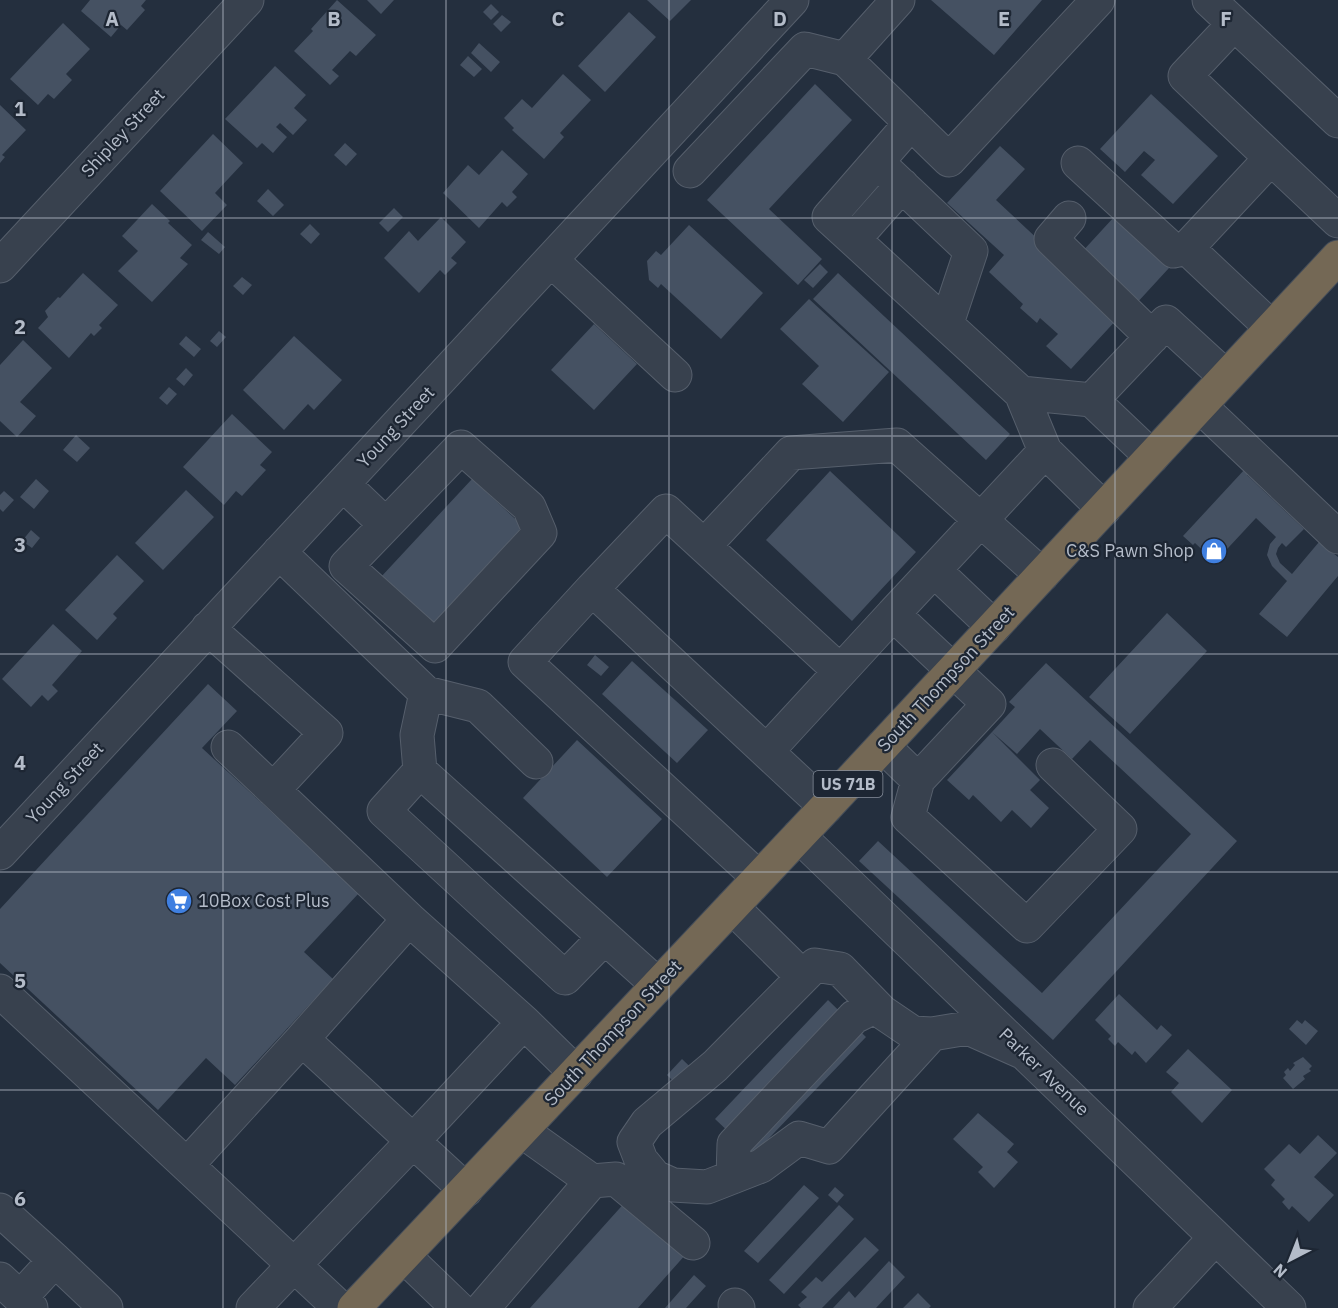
<svg xmlns="http://www.w3.org/2000/svg" width="1338" height="1308" font-family="'IBM Plex Sans',sans-serif">
	<style>
		.building { fill: #455162 }
		.lines { fill: none; stroke-linecap: round; stroke-linejoin: round }
		.minor-casing { stroke: #565f6c; stroke-width: 35 }
		.highway-casing { stroke: #434c59; stroke-width: 35 }
		.minor { stroke: #38414e; stroke-width: 33 }
		.highway { stroke: #746855; stroke-width: 33 }
		.grid { fill: none; stroke: #b4bcc9; stroke-width: 1.5; stroke-opacity: 0.55 }
		.labels { text-anchor: middle; stroke-width: 4.5; stroke-linejoin: round; paint-order: stroke }
		.shield { fill: #1d2633; stroke: #878f9c; stroke-width: 1.5 }
		.shield-label { font-size: 16px; font-weight: bold; fill: #b4bcc9 }
		.street-label { font-size: 18px; fill: #b4bcc9; stroke: #1d2633 }
		.poi-label { font-size: 18px; fill: #b4bcc9; stroke: #1d2633; text-anchor: end }
		.grid-label { font-size: 20px; text-anchor: middle; font-weight: bold; fill: #b4bcc9; stroke: #1d2633; stroke-width: 4.5; stroke-linejoin: round; paint-order: stroke }
	</style>
	<rect width="100%" height="100%" fill="#242f3e"/>
	<path class="building" d="M90,0H146L141,6L145,10L127,30L121,25L111,37L81,11Z
		M337,0L376,35L356,56L350,51L332,70L339,76L330,85L294,51L313,31L311,29Z
		M367,0H394L381,14Z
		M647,0H691L670,21Z
		M931,0H1042L994,55Z
		M491,4L499,12L491,20L483,12Z
		M629,12L656,37L605,92L578,66Z
		M502,15L511,22L501,32L493,24Z
		M63,23L90,49L66,74L72,80L54,99L48,94L38,105L10,79Z
		M479,43L500,62L491,72L471,53Z
		M468,56L482,69L474,77L460,65Z
		M275,66L306,95L294,108L307,120L293,135L280,123L276,127L287,137L273,153L262,143L257,148L225,119Z
		M563,74L591,100L560,133L564,137L544,159L512,130L514,128L504,118L522,99L532,108Z
		M815,84L852,120L769,209L822,259L798,285L707,200Z
		M1151,94L1218,156L1173,204L1141,175L1155,160L1144,151L1125,172L1100,149Z
		M0,105L26,130L2,155L5,157L0,163Z
		M213,134L243,163L215,193L227,205L202,231L160,191Z
		M345,143L357,154L346,166L334,155Z
		M1000,146L1025,169L996,200L1120,316L1071,369L1046,346L1058,334L1040,318L1037,323L1020,308L1023,304L989,272L1004,255L947,203Z
		M502,150L528,174L512,192L517,197L507,207L502,202L479,228L443,193L468,165L479,175Z
		M268,189L284,205L273,216L257,201Z
		M152,204L170,221L168,223L192,245L180,258L188,264L152,302L118,271L138,251L122,236Z
		M394,208L403,217L388,232L379,223Z
		M441,217L466,242L451,258L457,263L445,275L440,270L419,293L384,258L409,231L418,241Z
		M1114,217L1169,268L1135,305L1080,254Z
		M310,224L320,234L311,244L300,234Z
		M689,225L763,293L721,339L661,284L658,288L649,280L647,261L656,251L661,255Z
		M208,232L225,247L219,254L201,240Z
		M820,264L828,272L813,288L804,280Z
		M83,273L118,305L99,325L102,328L94,336L91,333L69,358L38,328L48,317L45,311L58,297L60,298Z
		M838,273L1010,434L986,460L813,299Z
		M242,277L252,285L243,295L233,286Z
		M809,299L889,372L843,422L802,384L819,366L780,329Z
		M594,324L637,364L594,410L551,370Z
		M219,331L226,337L217,347L210,341Z
		M186,336L201,349L194,357L179,344Z
		M294,336L342,380L314,410L308,404L284,430L243,390Z
		M23,340L52,368L20,402L36,416L17,437L0,421V365Z
		M186,368L193,375L184,386L176,379Z
		M169,387L177,394L167,405L159,398Z
		M232,414L272,452L260,465L266,470L242,496L236,491L224,505L183,467Z
		M76,435L90,448L77,462L63,450Z
		M1245,469L1249,473L1247,475L1304,529L1286,547L1282,543L1278,548L1276,554L1280,563L1292,574L1319,542L1338,557V576L1287,637L1259,614L1287,581L1272,566L1267,555L1270,544L1276,537L1256,518L1215,562L1195,543L1193,545L1183,536Z
		M830,471L916,552L852,621L766,540Z
		M36,479L49,491L34,509L20,497Z
		M472,479L523,526L431,626L380,578Z
		M186,490L214,517L163,570L135,543Z
		M4,491L14,500L3,512L0,509V495Z
		M31,530L40,538L32,548L22,541Z
		M117,555L144,581L113,614L117,618L97,640L65,610Z
		M1167,613L1207,651L1130,734L1089,697Z
		M53,624L82,651L52,685L58,691L48,701L42,695L31,707L2,679Z
		M595,655L609,667L601,676L587,665Z
		M632,661L708,730L677,763L602,694Z
		M1046,663L1237,841L1053,1040L859,861L878,841L1042,993L1191,834L1090,740L1072,759L1040,729L1017,754L992,732L1015,707L1009,702Z
		M208,684L237,711L202,748L359,893L304,952L333,979L235,1085L206,1058L158,1110L0,963V909Z
		M992,732L1040,780L1030,790L1049,808L1031,828L1012,810L1001,822L973,795L969,800L947,780Z
		M577,740L662,819L607,877L523,798Z
		M1119,994L1157,1030L1161,1025L1172,1035L1146,1063L1135,1051L1132,1055L1118,1042L1115,1046L1108,1039L1111,1036L1095,1020Z
		M828,1000L866,1037L753,1155L715,1119Z
		M1297,1020L1302,1024L1305,1020L1318,1031L1306,1045L1289,1029Z
		M1188,1049L1232,1090L1202,1123L1171,1092L1179,1083L1166,1072Z
		M1303,1057L1312,1066L1309,1069L1311,1071L1303,1076L1305,1079L1293,1089L1283,1078L1286,1075L1284,1072L1288,1068L1290,1071L1295,1065L1293,1063Z
		M682,1059L708,1084L692,1100L667,1075Z
		M978,1113L1014,1144L1007,1152L1018,1162L994,1188L978,1172L983,1167L953,1139Z
		M1318,1135L1337,1153L1314,1177L1334,1195L1309,1222L1292,1206L1289,1210L1282,1202L1285,1199L1271,1185L1275,1180L1264,1169L1289,1144L1300,1154Z
		M804,1185L819,1198L758,1263L744,1251Z
		M835,1187L844,1195L837,1203L828,1195Z
		M628,1199L687,1253L638,1308H530Z
		M839,1205L854,1219L784,1294L769,1280Z
		M865,1237L879,1250L822,1308H801L798,1305L807,1297L801,1292L816,1277L822,1282Z
		M889,1261L905,1277L876,1308H833L849,1291L855,1298Z
		M694,1275L706,1286L686,1308H665Z
		M918,1293L931,1306L929,1308H903Z"/>
	<g class="lines">
		<defs>
			<path id="minor" d="M898,0L845,59L949,160L1098,0
				M1209,0L1338,121
				M1234,24L1185,76L1271,158L1187,248L1272,328
				M911,123L829,217L1021,393L1045,451L1104,509
				M1271,158L1338,221
				M877,162L971,251L947,323
				M1078,163L1174,251L1187,248
				M690,171L805,49L845,59
				M1069,218L1051,239L1152,337
				M854,239L902,185
				M551,260L675,375
				M0,266L247,0
				M1021,393L1092,400
				M1200,406L1338,537
				M461,447L529,507L540,533L435,646L346,566Z
				M1152,457L1092,400L1166,322L1226,377
				M343,484L385,524
				M704,546L791,453L897,445L1042,575
				M279,552L426,693L417,735L420,771L658,985
				M934,570L994,627
				M592,589L666,511L840,671
				M893,614L1045,451
				M208,628L326,733L273,790
				M426,693L478,706L536,762
				M883,746L918,780L908,817L1027,926L1120,829L1053,765
				M228,747L409,919
				M767,751L893,614L989,704L918,780
				M420,771L384,811L565,978L604,938
				M799,836L1289,1308
				M0,853L792,0
				M759,878L525,662L592,589L826,807
				M732,907L803,977
				M0,991L340,1308
				M932,1034L829,1147L799,1138L761,1166L707,1187L673,1185L655,1177L641,1160L634,1142L647,1123L715,1066L815,965L840,969L882,1012L913,1033L932,1034L968,1028L1022,1052
				M302,1039L409,919L524,1022
				M187,1165L302,1039L413,1141L524,1022L576,1073
				M733,1177L734,1144L854,1017L876,1006
				M592,1181L616,1179L693,1243
				M0,1210L55,1260
				M404,1256L458,1308
				M0,1279L31,1308
				M20,1298L55,1260L106,1308
				M735,1305L738,1308
				M253,1308L413,1141L466,1190
				M483,1308L592,1181L522,1131
				M1150,1308L1215,1238"/>
			<path id="highway" d="M354,1308L826,807L1338,257"/>
		</defs>
		<use href="#minor" class="minor-casing"/>
		<use href="#highway" class="highway-casing"/>
		<use href="#minor" class="minor"/>
		<use href="#highway" class="highway"/>
	</g>
	<path class="grid" d="M223,0V1308M446,0V1308M669,0V1308M892,0V1308M1115,0V1308M0,218H1338M0,436H1338M0,654H1338M0,872H1338M0,1090H1338"/>
	<defs>
		<symbol id="shop-disc" viewBox="-11 -11 22 22"><circle r="9.5" fill="#3f7fe0" stroke="#1d2633"/><path d="M-5-2.5h2.3a2.7 3.5 0 0 1 5.4 0H5L5.5 6h-11ZM-1.5-2.5h3a1.5 2.3 0 0 0-3 0Z" fill="#fff"/></symbol>
		<symbol id="supermarket-disc" viewBox="-11 -11 22 22"><circle r="9.5" fill="#3f7fe0" stroke="#1d2633"/><path d="M-6-5.5h2.5l.6 2H6L4.5 2H-2.5L-4.4-4H-6ZM-1.5 3.2a1.3 1.3 0 1 0 .1 0ZM3 3.2a1.3 1.3 0 1 0 .1 0Z" fill="#fff"/></symbol>
	</defs>
	<g fill-rule="evenodd">
		<use href="#shop-disc" x="1199" y="536" width="30" height="30"/>
		<use href="#supermarket-disc" x="164" y="886" width="30" height="30"/>
	</g>
	<g class="labels">
		<rect class="shield" x="813.5" y="771" width="69" height="26" rx="4.5"/>
		<g class="shield-label">
			<text x="848" y="790">US 71B</text>
		</g>
		<g class="street-label">
			<text transform="translate(123 133) rotate(-47)" y="6">Shipley Street</text>
			<text transform="translate(396 427) rotate(-47)" y="6">Young Street</text>
			<text transform="translate(946 679) rotate(-47)" y="6">South Thompson Street</text>
			<text transform="translate(65 783) rotate(-47)" y="6">Young Street</text>
			<text transform="translate(613 1033) rotate(-47)" y="6">South Thompson Street</text>
			<text transform="translate(1044 1072) rotate(44)" y="6">Parker Avenue</text>
		</g>
		<g class="poi-label">
			<text x="1194" y="557">C&amp;S Pawn Shop</text>
			<text x="198" y="907" text-anchor="start">10Box Cost Plus</text>
		</g>
	</g>
	<g class="grid-label">
		<text x="112" y="26">A</text>
		<text x="334" y="26">B</text>
		<text x="558" y="26">C</text>
		<text x="780" y="26">D</text>
		<text x="1004" y="26">E</text>
		<text x="1226" y="26">F</text>
		<text x="20" y="116">1</text>
		<text x="20" y="334">2</text>
		<text x="20" y="552">3</text>
		<text x="20" y="770">4</text>
		<text x="20" y="988">5</text>
		<text x="20" y="1206">6</text>
	</g>
	<g transform="translate(1290 1260) rotate(222)" stroke="#1d2633" stroke-width="4.5" paint-order="stroke">
	<path d="M0-4.5L10 22L0 15L-10 22Z" fill="#b4bcc9"/>
	<text y="-9" font-size="16" font-weight="bold" text-anchor="middle" fill="#b4bcc9">N</text>
	</g>
</svg>
